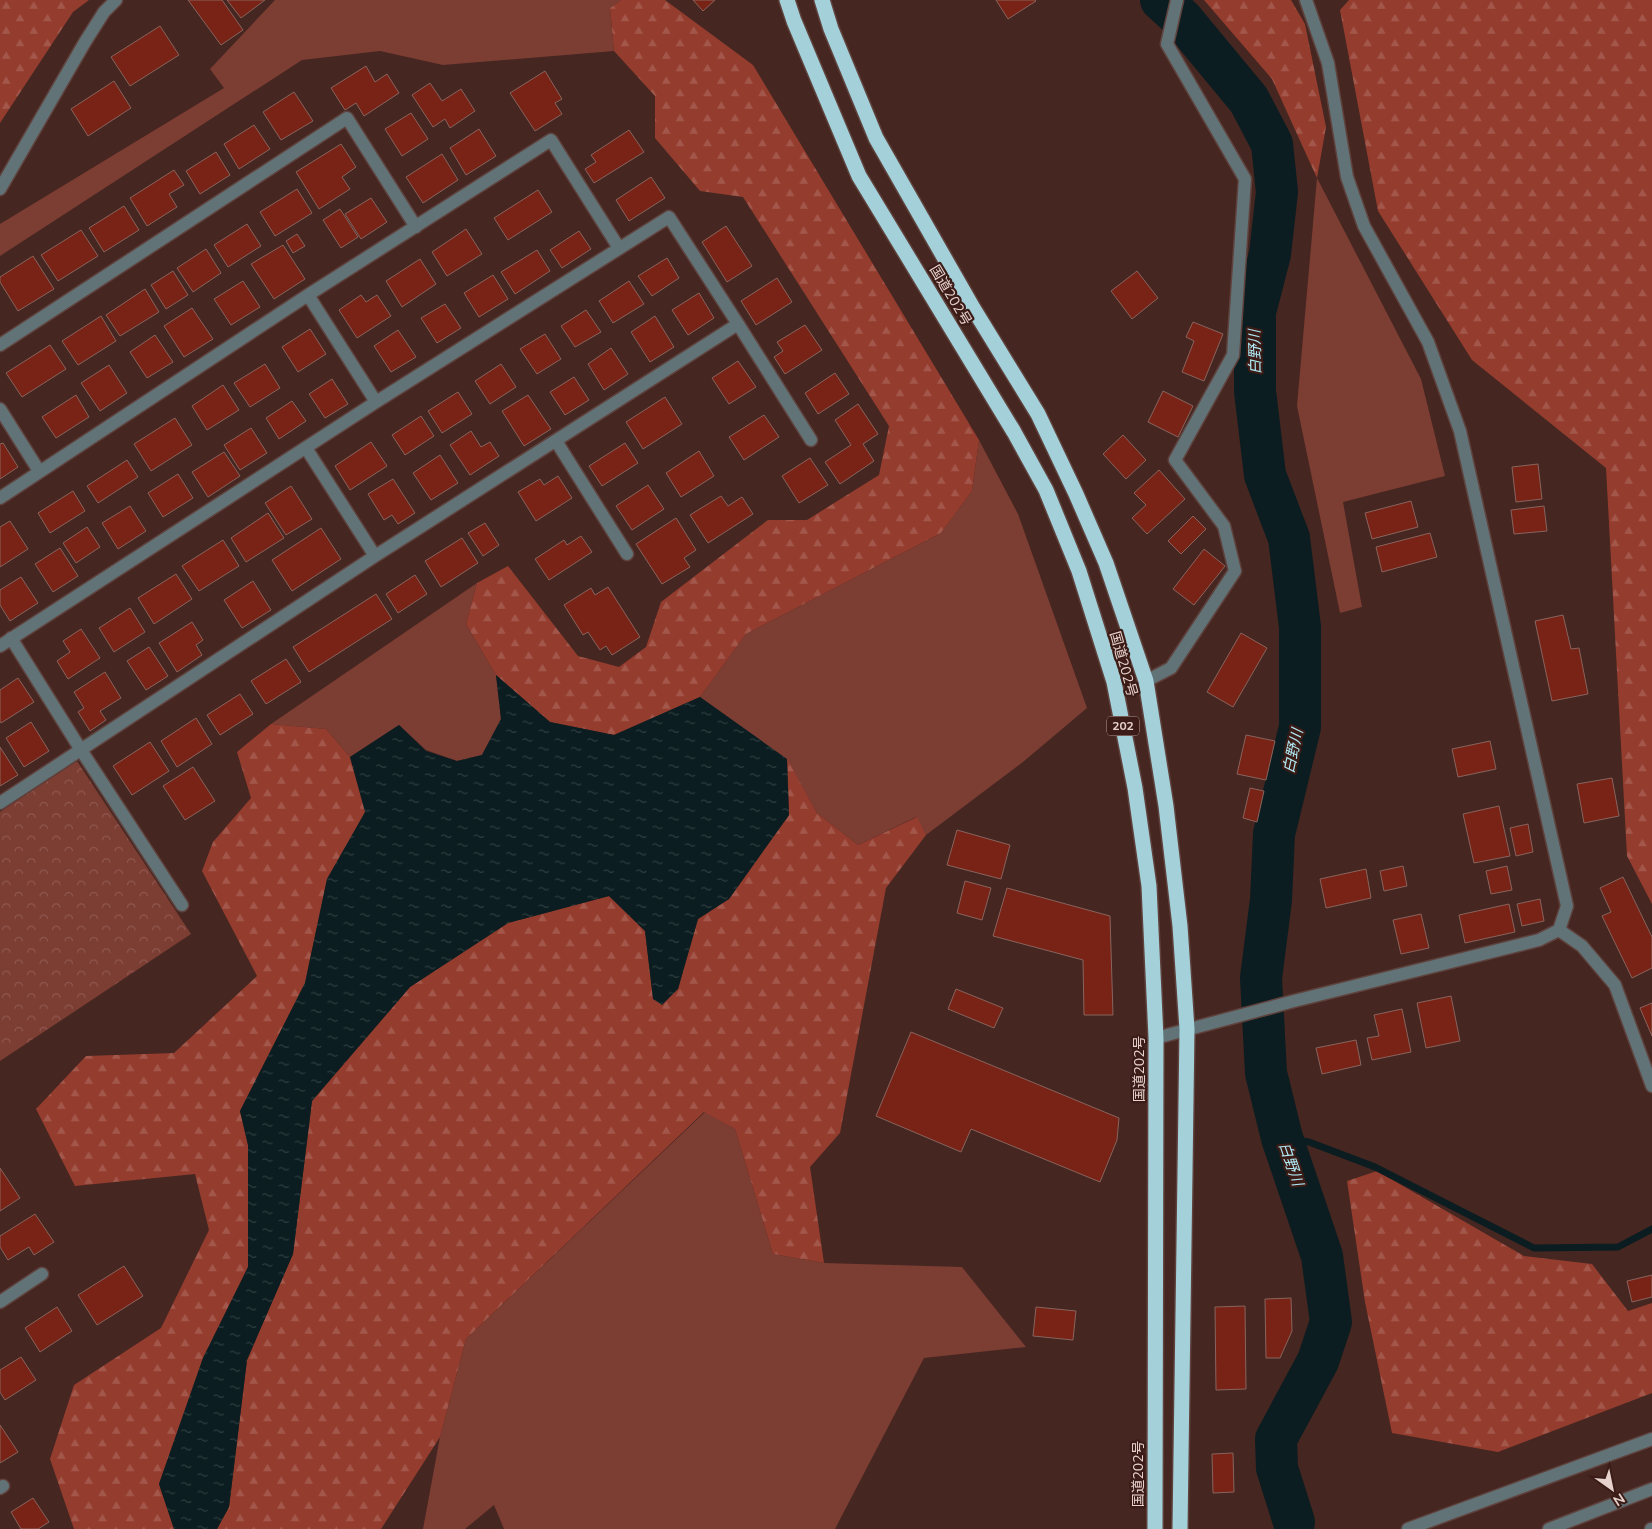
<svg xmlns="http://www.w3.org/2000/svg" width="1652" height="1529" font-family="'Nunito Sans','Noto Sans JP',sans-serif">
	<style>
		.green { fill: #7c3d33 }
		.forest { fill: url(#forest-firs) }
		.park { fill: url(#park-crowns) }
		.water { fill: url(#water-ripples) }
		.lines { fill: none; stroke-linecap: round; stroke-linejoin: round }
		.stream { stroke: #0b1d20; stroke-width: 7 }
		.river { stroke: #0b1d20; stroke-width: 42 }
		.building { fill: #792317; stroke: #88645d }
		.minor-casing { stroke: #5f423d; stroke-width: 15 }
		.highway-casing { stroke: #5f423d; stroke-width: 18 }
		.minor { stroke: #617377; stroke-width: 12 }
		.highway { stroke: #a3d0d9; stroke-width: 15 }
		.labels { text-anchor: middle; stroke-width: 4.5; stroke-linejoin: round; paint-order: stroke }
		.shield { fill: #3b1c17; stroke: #b39b97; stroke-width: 1 }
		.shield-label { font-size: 12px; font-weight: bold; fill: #e7d2ce }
		.street-label { font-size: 14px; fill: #e7d2ce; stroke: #3b1c17 }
		.water-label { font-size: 15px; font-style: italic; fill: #afeaf5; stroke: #3b1c17 }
	</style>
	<defs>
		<pattern id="forest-firs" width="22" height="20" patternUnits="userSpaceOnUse" patternTransform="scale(1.25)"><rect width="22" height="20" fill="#943c2e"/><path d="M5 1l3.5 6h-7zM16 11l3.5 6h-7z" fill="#a3574b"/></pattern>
		<pattern id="park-crowns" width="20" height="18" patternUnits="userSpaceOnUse" patternTransform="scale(1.25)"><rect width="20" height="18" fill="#7c3d33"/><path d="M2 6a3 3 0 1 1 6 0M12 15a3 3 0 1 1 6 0" fill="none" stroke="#8f584f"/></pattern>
		<pattern id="water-ripples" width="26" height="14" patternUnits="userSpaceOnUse" patternTransform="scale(1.25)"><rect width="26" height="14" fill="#0b1d20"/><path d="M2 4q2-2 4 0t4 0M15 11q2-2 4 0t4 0" fill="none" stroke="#2f3d3f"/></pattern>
	</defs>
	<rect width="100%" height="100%" fill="#452621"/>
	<path class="green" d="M275,0H621L610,8L614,51L443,65L380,51L302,60L0,256V224L224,88L210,69Z
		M1317,178L1421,379L1445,476L1343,502L1362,607L1340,613L1297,406Z
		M979,440L1018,514L1087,708L1023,762L926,835L916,817L858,845L817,813L786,759L700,697L746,634L941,533L972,491Z
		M477,583L466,624L496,675L501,719L482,755L457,761L426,750L399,725L350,757L326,729L271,724Z
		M705,1112L735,1129L773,1254L824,1263L962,1267L1026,1347L924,1358L835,1529H504L494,1505L465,1529H423L440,1437L466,1339Z"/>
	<path class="forest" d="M0,0H89L73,12L0,123Z
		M621,0H665L753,65L979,440L972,491L941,533L746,634L700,697L614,735L550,722L496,675L466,624L477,583L508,566L578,656L619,667L646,647L661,602L768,520H807L879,475L889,426L743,197L700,191L655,138V96L614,51L610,8Z
		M1204,0H1291L1305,24L1326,127L1317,178L1272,79Z
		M1349,0H1652V904L1627,856L1606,468L1472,360L1378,211L1340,10Z
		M271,724L326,729L350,757L366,812L327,879L305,983L240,1111L248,1145V1267L203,1358L159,1484L174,1529H74L50,1459L74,1385L161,1328L209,1230L195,1174L75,1186L36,1109L86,1056L174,1053L257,976L202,871L213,842L251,798L237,752Z
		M787,759L817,813L858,845L917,817L926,835L886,888L840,1133L810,1167L824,1263L773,1254L735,1129L704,1112L466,1339L440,1437L381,1529H217L229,1507L247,1360L293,1254L312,1101L410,987L508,923L609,896L645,931L653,998L678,989L698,919L729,899L789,815Z
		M1377,1171L1524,1256L1592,1264L1628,1311L1652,1303V1393L1498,1452L1392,1433L1365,1302L1347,1181Z"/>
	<path class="park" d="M77,761L191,934L0,1061V812Z"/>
	<path class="water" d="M496,675L550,722L614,735L700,697L787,759L789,815L729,899L698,919L678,989L662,1005L653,999L645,931L609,896L508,923L410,987L312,1101L293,1254L247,1360L229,1507L217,1529H174L159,1484L203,1358L248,1267V1145L240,1111L305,983L327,879L365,812L350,757L399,725L426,751L457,761L482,755L501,719Z"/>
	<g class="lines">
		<path class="stream" d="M1282,1138L1309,1142L1375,1167L1534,1248L1618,1247L1652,1229"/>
		<path class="river" d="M1161,0L1182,19L1249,100L1272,144L1277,192L1270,254L1255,312V391L1265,475L1289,538L1300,627V727L1274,834L1271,900L1261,978L1266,1073L1282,1138L1322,1256L1331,1322L1318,1361L1276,1439L1277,1468L1294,1522"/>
	</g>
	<path class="building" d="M188,0H222L243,30L221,45Z
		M227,0H265L241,18Z
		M693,0H715L703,11Z
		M996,0H1035L1036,1L1008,19Z
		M160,26L179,55L130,86L111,57Z
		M366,66L375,82L387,74L399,93L364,116L356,103L345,110L331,88Z
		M545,71L562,99L555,103L562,114L535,131L510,93Z
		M114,81L131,108L88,136L71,109Z
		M430,83L442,101L461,89L475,111L450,128L445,119L433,127L412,95Z
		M294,92L313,121L281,140L263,112Z
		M411,113L428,139L402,156L385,129Z
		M254,125L270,149L239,169L224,144Z
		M479,129L496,156L466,175L450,148Z
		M629,130L644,152L594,183L585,169L596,162L591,155Z
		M341,144L356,167L342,177L350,189L319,209L296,172Z
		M216,152L230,175L200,194L186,171Z
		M442,154L458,180L423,203L406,177Z
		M174,170L184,185L169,194L177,207L147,226L130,198Z
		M651,177L665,198L629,221L616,200Z
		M297,189L312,213L275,236L260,212Z
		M538,190L552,212L508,240L494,218Z
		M371,198L387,222L361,239L345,214Z
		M124,206L139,230L104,252L89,228Z
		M340,209L358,237L341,248L323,220Z
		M247,224L261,246L228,267L214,245Z
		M726,226L752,266L727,282L702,242Z
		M466,229L482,254L447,276L432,252Z
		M81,230L98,256L58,281L41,255Z
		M579,231L591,249L562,268L550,250Z
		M297,234L305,246L293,253L286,241Z
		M283,245L305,279L274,299L251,264Z
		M206,249L221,273L193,292L177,268Z
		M537,250L550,271L515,294L501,272Z
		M33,256L54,289L18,311L0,282V277Z
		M667,258L679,278L652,296L638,276Z
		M420,259L436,284L402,307L386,281Z
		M173,271L188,295L166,309L151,285Z
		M1137,271L1158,298L1132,319L1111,291Z
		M493,275L508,299L479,317L464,293Z
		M777,278L792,302L756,325L741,301Z
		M243,281L260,307L231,325L214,299Z
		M629,281L644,304L613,323L599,301Z
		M145,289L159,312L120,336L106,315Z
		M699,293L714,318L688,335L672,310Z
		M361,295L366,302L377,295L391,316L357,338L339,310Z
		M445,304L461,328L437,343L421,318Z
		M192,308L213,339L184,357L164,326Z
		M586,310L601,332L575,347L561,326Z
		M101,316L116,341L78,365L62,341Z
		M655,316L674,347L650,362L631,332Z
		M1193,322L1223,334L1204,381L1182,372L1194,341L1186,337Z
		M805,325L822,350L785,374L774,357L783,351L777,342Z
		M310,329L326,354L298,372L282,347Z
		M398,330L416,357L391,372L374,346Z
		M545,334L561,359L537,374L520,349Z
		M155,335L173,362L147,378L130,352Z
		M50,345L66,369L22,397L6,373Z
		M611,348L628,374L604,390L588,364Z
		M738,361L756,387L729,404L712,378Z
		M265,364L280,388L250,407L234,383Z
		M501,364L516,387L490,404L475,381Z
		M109,365L127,393L100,411L81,383Z
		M835,373L849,394L818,414L805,393Z
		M574,377L589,400L565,415L550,392Z
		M332,379L348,404L325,418L309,394Z
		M223,385L239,410L207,430L192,406Z
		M1163,391L1193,406L1178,437L1148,422Z
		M458,392L472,414L442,433L428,411Z
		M76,395L89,417L56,438L42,417Z
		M528,395L551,429L524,446L502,411Z
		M665,397L682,424L643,449L626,422Z
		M292,401L306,421L279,439L266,418Z
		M858,404L878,434L863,444L874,461L840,484L825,462L851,445L835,420Z
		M764,415L779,437L744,460L729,437Z
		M421,416L434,436L405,455L392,435Z
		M175,418L192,445L151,471L134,444Z
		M251,428L267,453L240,470L224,445Z
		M471,431L481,447L490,442L499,456L470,475L450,445Z
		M1123,435L1146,460L1126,479L1103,454Z
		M371,442L387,466L350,490L335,466Z
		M3,443L18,467L0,479V444Z
		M625,443L638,463L602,486L589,466Z
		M699,451L714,476L681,497L666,473Z
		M224,452L240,476L208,497L192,472Z
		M440,455L458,483L431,500L413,473Z
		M810,458L828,485L799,503L782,476Z
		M127,460L138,477L98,503L87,486Z
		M1538,464L1542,499L1516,502L1512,467Z
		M1159,470L1185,499L1147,534L1132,518L1146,505L1134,493Z
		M178,474L193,498L163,517L148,493Z
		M558,476L572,498L536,521L518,492L540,479L544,485Z
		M393,479L415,513L398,524L392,515L384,520L368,494Z
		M648,485L664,509L632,530L616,506Z
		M291,486L312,519L286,535L265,503Z
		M73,491L85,511L50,533L38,513Z
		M721,496L728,506L742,497L753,514L708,543L690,515Z
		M1411,501L1418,527L1372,539L1365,513Z
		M130,506L146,531L118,549L102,523Z
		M1544,506L1547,531L1514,534L1511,510Z
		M268,513L284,538L246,562L231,538Z
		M1193,516L1206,529L1181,554L1168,541Z
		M676,518L696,550L684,558L690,567L662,584L636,544Z
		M10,521L28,549L0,567V527Z
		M485,523L499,545L483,556L468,533Z
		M87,527L100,547L76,563L63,543Z
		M321,528L341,559L292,591L272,560Z
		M1430,533L1437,557L1382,572L1376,547Z
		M581,536L592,552L549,580L535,559L564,540L567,545Z
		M462,538L478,563L441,587L425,561Z
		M223,540L239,566L199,591L182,566Z
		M60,548L78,576L53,592L35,564Z
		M1204,549L1225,566L1194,605L1173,589Z
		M176,574L192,599L154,624L138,598Z
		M415,575L427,594L398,613L386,594Z
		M21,577L38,603L10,621L0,605V590Z
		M253,581L271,610L242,628L224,600Z
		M608,587L640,637L612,655L606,646L600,650L588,632L583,635L564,605L591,588L595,595Z
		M376,594L392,619L309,672L293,647Z
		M130,608L145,632L114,652L99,628Z
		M1563,615L1571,649L1579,648L1588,694L1552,701L1535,621Z
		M192,622L203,640L196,645L202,655L177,672L159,643Z
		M81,629L100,658L68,679L57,661L70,652L63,641Z
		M1241,633L1267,648L1233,707L1207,692Z
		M149,647L168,676L146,690L127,661Z
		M286,659L301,682L266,704L251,681Z
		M105,672L121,698L100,711L106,720L90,731L78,712L84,708L74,692Z
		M18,678L34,702L1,723L0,721V690Z
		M240,694L253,714L220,735L207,715Z
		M196,718L212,744L177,767L161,741Z
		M31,722L49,751L24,767L6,738Z
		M1246,735L1275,741L1266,780L1237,774Z
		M1490,741L1496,769L1458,777L1452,749Z
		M150,742L169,771L132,795L113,766Z
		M0,747L18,775L0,786Z
		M193,767L215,801L185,820L163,786Z
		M1612,778L1619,816L1584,823L1577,784Z
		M1250,788L1264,791L1257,822L1243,818Z
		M1499,806L1510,856L1474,863L1463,814Z
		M1528,824L1533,852L1516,856L1510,828Z
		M957,830L1010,845L1001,879L947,865Z
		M1403,866L1407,886L1384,891L1380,871Z
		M1507,866L1512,890L1491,894L1486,871Z
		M1366,869L1371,898L1326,908L1320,879Z
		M1623,877L1652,937V968L1632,978L1602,916L1611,912L1600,888Z
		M965,881L991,888L982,920L957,913Z
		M1007,888L1110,916L1113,1015H1084L1083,960L993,936Z
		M1540,899L1544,921L1522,926L1517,904Z
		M1509,904L1515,932L1465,943L1459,915Z
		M1421,914L1429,948L1401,954L1393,920Z
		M956,989L1003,1008L994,1028L948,1009Z
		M1451,996L1460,1041L1426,1048L1417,1003Z
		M1652,1003V1036L1640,1008Z
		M1402,1009L1411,1052L1372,1060L1367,1038L1379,1036L1374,1015Z
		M911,1032L1119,1118L1117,1140L1100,1182L971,1129L961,1152L876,1116Z
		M1356,1040L1361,1065L1322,1074L1316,1048Z
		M0,1168L20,1198L0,1211Z
		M35,1214L54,1242L34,1255L29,1247L8,1260L0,1247V1236Z
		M124,1266L143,1296L97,1325L78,1295Z
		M1652,1275V1297L1632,1302L1627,1281Z
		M1291,1298L1292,1331L1280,1358H1266L1265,1299Z
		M1245,1306L1246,1389L1216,1390L1215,1307Z
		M57,1307L72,1331L40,1352L25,1328Z
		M1036,1307L1076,1311L1073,1340L1033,1336Z
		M21,1357L36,1380L5,1400L0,1392V1370Z
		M0,1425L18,1452L0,1463Z
		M1233,1453L1234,1492L1213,1493L1212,1454Z
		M33,1498L49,1522L38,1529H21L11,1512Z"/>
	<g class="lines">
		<defs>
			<path id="minor" d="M0,189L85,42L104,12L116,0
				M308,295L376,402
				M738,324L811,440
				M0,345L347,118L416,227
				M0,409L39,471
				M556,441L627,554
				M306,448L375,556
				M0,498L308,295L551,140L619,248
				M11,638L81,750L182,905
				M0,646L376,402L669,217L738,324L375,556L0,803
				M1146,681L1171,668L1235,571L1224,526L1175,460L1233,355L1245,179L1167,44L1177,0
				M1559,930L1582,946L1615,985L1652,1086
				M1156,1038L1294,1001L1539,940L1559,930L1567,906L1460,431L1428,342L1364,226L1347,177L1328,63L1306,0
				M0,1302L42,1274
				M0,1488L3,1486
				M1408,1529L1652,1439
				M1549,1529L1652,1489
				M1651,1529H1652"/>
			<path id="highway" d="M787,0L794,21L859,176L1014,432L1046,490L1079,571L1114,682L1135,788L1149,886L1156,1038L1155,1529
				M822,0L831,29L876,138L973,308L1038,414L1076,494L1106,563L1146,681L1166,806L1180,926L1187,1029L1180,1529"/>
		</defs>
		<use href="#minor" class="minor-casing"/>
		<use href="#highway" class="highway-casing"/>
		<use href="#minor" class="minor"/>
		<use href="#highway" class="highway"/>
	</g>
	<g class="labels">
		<rect class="shield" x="1107" y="716.5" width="32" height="19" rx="4"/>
		<g class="shield-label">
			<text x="1123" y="730">202</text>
		</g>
		<g class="street-label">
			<text transform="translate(951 295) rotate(59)" y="5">国道202号</text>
			<text transform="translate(1124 664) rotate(74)" y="5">国道202号</text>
			<text transform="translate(1139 1069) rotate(-90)" y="5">国道202号</text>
			<text transform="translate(1138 1474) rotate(-90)" y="5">国道202号</text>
		</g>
		<g class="water-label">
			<text transform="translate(1255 352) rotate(-91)" y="5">白野川</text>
			<text transform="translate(1293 751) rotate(-78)" y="5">白野川</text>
			<text transform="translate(1291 1164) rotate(71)" y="5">白野川</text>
		</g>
	</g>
	<g transform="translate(1612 1489) rotate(147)" stroke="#3b1c17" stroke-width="4" paint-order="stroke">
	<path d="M0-4L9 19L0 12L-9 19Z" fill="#e7d2ce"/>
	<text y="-8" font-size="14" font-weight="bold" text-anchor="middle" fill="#e7d2ce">N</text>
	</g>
</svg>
